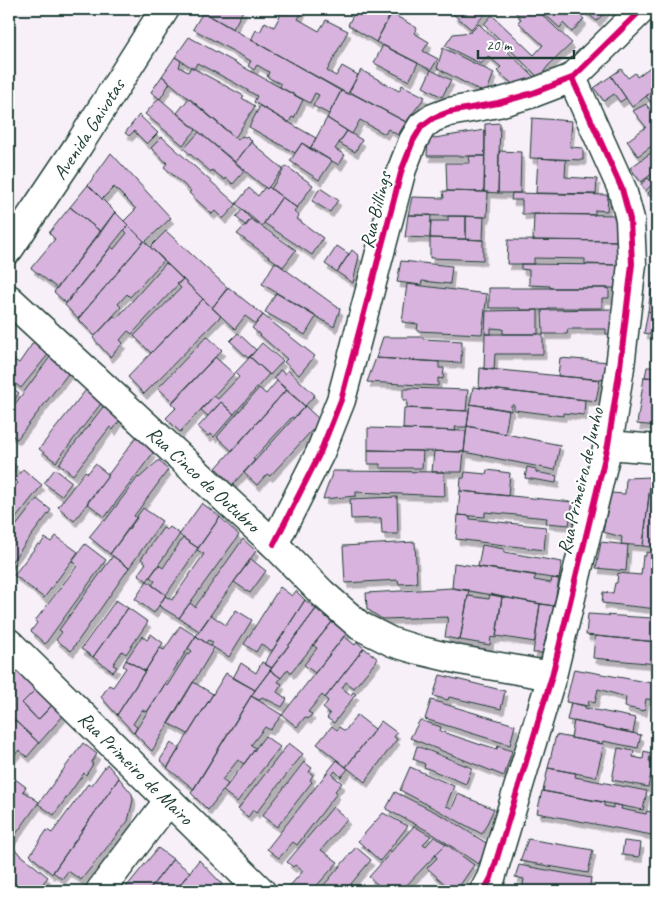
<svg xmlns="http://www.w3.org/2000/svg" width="666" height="900" font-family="Caveat,sans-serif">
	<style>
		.building { fill: #d7b3dd; stroke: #1f3d34; filter: url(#shadow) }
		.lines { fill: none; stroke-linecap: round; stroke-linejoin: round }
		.minor-casing { stroke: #1f3d34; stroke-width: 31 }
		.tertiary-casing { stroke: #1f3d34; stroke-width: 31 }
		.minor { stroke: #fff; stroke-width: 28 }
		.tertiary { stroke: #fff; stroke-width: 28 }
		.cycleway-casing { stroke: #fff; stroke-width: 9 }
		.cycleway { stroke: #d6006c; stroke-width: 6 }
		.labels { text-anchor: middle; stroke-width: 4; stroke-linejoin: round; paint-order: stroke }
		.street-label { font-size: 20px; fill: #1f3d34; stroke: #fff }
	</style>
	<defs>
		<filter id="shadow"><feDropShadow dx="3" dy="5.5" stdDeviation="0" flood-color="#0004"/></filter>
	</defs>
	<rect width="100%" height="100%" fill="#f7f0f8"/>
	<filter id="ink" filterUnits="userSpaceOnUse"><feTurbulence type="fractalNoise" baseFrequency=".02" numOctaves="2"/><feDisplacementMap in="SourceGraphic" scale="10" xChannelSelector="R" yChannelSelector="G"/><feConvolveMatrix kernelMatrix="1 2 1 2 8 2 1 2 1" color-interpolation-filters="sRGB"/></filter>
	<g filter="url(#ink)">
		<path class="building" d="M201,9H244L233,29L200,10Z
			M289,9H304L298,19L319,31L326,20L348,31L327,71L336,76L342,66L358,75L348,94L251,40L256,30L260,32L265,22L274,27L282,12L286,14Z
			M356,9H394L376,42L348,25Z
			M458,9L463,11L464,9H490L471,29L453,14Z
			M518,9H536L572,43L548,66L539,78L484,24L492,15L534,55L543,45L518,22L521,19L515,12Z
			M539,9H573L584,19L572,32L563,23L560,28Z
			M582,9H607L597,21Z
			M203,12L341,91L329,114L313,106L319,95L315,93L310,103L280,87L281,84L267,77L269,72L257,65L254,70L248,66L251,61L193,29Z
			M391,13L417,28L414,33L429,42L423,51L438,59L431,70L376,42Z
			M479,24L535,78L520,90L497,71L501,67L488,56L481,64L445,46L453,34L471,32Z
			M189,37L303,100L294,118L292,117L289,122H287L254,102L257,96L235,83L197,63L194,69L175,57Z
			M383,45L418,63L409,81L374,63Z
			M443,48L494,73L486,94L437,68Z
			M175,57L181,61L179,67L188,72L191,67L244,96L242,98L255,106L235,138L162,76Z
			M657,62V88L632,107L611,76L621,69L628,78L635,73L637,77Z
			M361,70L399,91L402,85L425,97L406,122L349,92Z
			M431,70L451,80L442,97L423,87Z
			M162,76L170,83L160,99L151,92Z
			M611,76L626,98L620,102L614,94L604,101L594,88Z
			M657,88V111L646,96Z
			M341,91L351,95L352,93L406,122L398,135L388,129L385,134L360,120L352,134L327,118Z
			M159,98L196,130L183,145L145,114Z
			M189,98L238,140L242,136L245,137L247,136L252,141L235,163L177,113Z
			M646,104L657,119V142L638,156L627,141L646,127L633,111Z
			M260,106L316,138L310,149L302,143L295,153L249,127Z
			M139,115L158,133L147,144L134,131L129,136L125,133Z
			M327,118L347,131L335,149L345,155L339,165L310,149Z
			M532,118L572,121L570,147L583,148V160L530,158Z
			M500,123L498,193L484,192L485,124Z
			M485,130V156H427L428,139Z
			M347,131L362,140L355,152L339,143Z
			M199,132L245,170L233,184L226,178L225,180L212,170L211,172L184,149Z
			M162,137L236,204V205L223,219L215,211L212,214L189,193L191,191L164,167L167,163L151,148Z
			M251,142L283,169L267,189L235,163Z
			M302,143L332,161L319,180L290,161Z
			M499,151L521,152L520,193H498Z
			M652,152L657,159V170L641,182L630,168Z
			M111,153L171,218L145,242L124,221L136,209L114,187L102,199L88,185Z
			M469,156H485L484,192L447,191L446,163H470Z
			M538,158L566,160L565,177L597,179L596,194L536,193Z
			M286,166L313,185L297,208L271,189Z
			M648,178L653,184L645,191L641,184Z
			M88,185L115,212L101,232L70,207Z
			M657,186V206L648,193Z
			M265,187L267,189L269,187L282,197L262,226L236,204L249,188L258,196Z
			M320,188L338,200L330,212L312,201Z
			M443,191L488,192L487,217L408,215L412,197L444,198Z
			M512,193L608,195L607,211L595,210V215L522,214V200H511Z
			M282,197L297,208L294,212L299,216L297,219L323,238L312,255L264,223Z
			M70,207L101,232L57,288L31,268L55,239L49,233Z
			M242,210L251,219L246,226L236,217Z
			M115,212L128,225L66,303L54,292Z
			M534,214L621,215L620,241L533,240Z
			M408,215H431L430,238L405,237Z
			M448,216H466V239L430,238L431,221H448Z
			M466,216L484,217L483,240L466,239Z
			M657,217V239L651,227Z
			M251,219L296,250L283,267L237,234Z
			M128,225L144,241L78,319L65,305L111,247L114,249L127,233L124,230Z
			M166,231L228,288L212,308L150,247Z
			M430,238L483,240V260L430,258Z
			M508,240L620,241L619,265L585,264V259L534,258V264H507Z
			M144,241L164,260L130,297L127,294L118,304L121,307L95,336L78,319Z
			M337,246L349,254L337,272L325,264Z
			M352,250L359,256L353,283L337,272Z
			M401,261L452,266L450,284L422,281L421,285L397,282Z
			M275,262L340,309L334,327L262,284Z
			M166,263L183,279L132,334L128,331L120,340L123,343L110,357L93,338L114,316L117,318Z
			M521,264L619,265L616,288H550V286L529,285V270L521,269Z
			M183,279L203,299L151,353L134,336L181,288L177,284Z
			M652,283L657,287V314L648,311Z
			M407,284L487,294L482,334L417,331L418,324L402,322Z
			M228,287L263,315L256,324L245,316L235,329L212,308Z
			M489,288H609V298H602V308H549V310H520V308H489Z
			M276,293L316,317L305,335L265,312Z
			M203,299L221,316L144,394L128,377Z
			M613,309L610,334H606V329H568L567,334H543L542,310Z
			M538,310V334H503V329L491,328V334H485L486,311Z
			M648,311L657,314V336L644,333Z
			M263,315L315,356L299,375L284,362L287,359L252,328Z
			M238,333L256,350L248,358L230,341Z
			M485,334H543V354H495L494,370L484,369Z
			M207,336L222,350L173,402L158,388Z
			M383,337H423V339L462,341L461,363L376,358Z
			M35,340L51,351L21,388L9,379V357L19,363Z
			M262,343L283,361L270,375L250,357Z
			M53,353L71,370L17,439L9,433V412Z
			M215,357L234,374L180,432L166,418L176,408L171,403Z
			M250,357L269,374L234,414L221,402L208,416L201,410L214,396L218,399L239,377L235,373Z
			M376,358L439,362V368H444L443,379L438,378V386L367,382Z
			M560,358L610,362L608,380L558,376Z
			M647,367H657V378L645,377Z
			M480,368L600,380L596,401L479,388Z
			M280,370L285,374L288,370L315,395L305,406L274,378Z
			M644,377L657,378V426L637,424Z
			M277,381L286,390L232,451L217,437L259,388L266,394Z
			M9,385L19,393L9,408Z
			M89,386L103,401L56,462L39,449Z
			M473,387L585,400L584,415L563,413V416L514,410V405H511V411L470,404Z
			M409,388L468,390L466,411L407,408V400H403V389H409Z
			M286,390L305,406L294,418L292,417L253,459L255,460L232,485L216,468Z
			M221,402L234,414L214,437L211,434L208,436L198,427Z
			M106,403L121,418L113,430L110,427L73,475L59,464Z
			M470,404L509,410L505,434L467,426Z
			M305,406L320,420L315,427L270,476L267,474L257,485L244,473Z
			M404,408L469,411L467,427H455L456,431L403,429Z
			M467,426L560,445L555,470L464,452Z
			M368,428L466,431L464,452L368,450Z
			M137,436L153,453L105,517L87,503Z
			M368,450L423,451L422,468H380V464H368Z
			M434,451L464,452L462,472H432Z
			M9,460L17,467L9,478Z
			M159,460L168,470L134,516L137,518L110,554L89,537L103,520L105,521L138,477L139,478Z
			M95,464L109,475L74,521L58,507L85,471L88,473Z
			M527,467L536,469V472L557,476L556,483L525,478Z
			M23,469L42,485L9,527V495L18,483L14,480Z
			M55,469L72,482L61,496L44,483Z
			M487,470L510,473L508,496L460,491L461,478H464L465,472L486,474Z
			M333,471L444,472L445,496L356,492V496L323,499Z
			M651,477L643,546L621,544L622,537L603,532L611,493L625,494L626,478Z
			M657,477V548L643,546L650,488L656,489Z
			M460,491L573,502L569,525L546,523L547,518L485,512V517L458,515Z
			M397,497L398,534H382L381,518L351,519L350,499Z
			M37,499L51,510L9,565V535Z
			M202,503L220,517L198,548L179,535Z
			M143,508L162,521L129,568L110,554Z
			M458,515L470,516V519L546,527L544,550L456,539Z
			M220,517L239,535L179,618L159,606L165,596L172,600L204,554L197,550Z
			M170,527L180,534L147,581L138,574L146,563L141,559L163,528L167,530Z
			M56,536L78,552L44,598L14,575L38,544L40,545L45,538L51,542Z
			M183,538L198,548L166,595L152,585L155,581L150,577L159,565L163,568Z
			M243,539L256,551L199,631L179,618L190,603L195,607Z
			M415,542L417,583L399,584L398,580L345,583L343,546Z
			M601,542L628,545L626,571L596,568Z
			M85,544L106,560L45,644L31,631L37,623L35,621L77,566L72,561Z
			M482,545L504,549V552L562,562L559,579L478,567Z
			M646,552L657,554V609L602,603L603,592L613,593L615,583H617L618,573L641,575L643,556H646Z
			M113,556L129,568L71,651L56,640L62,632L59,630Z
			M251,559L266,571L250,593L234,582Z
			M454,563L536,575L534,580L551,583L552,578L559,579L554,606L452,588Z
			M147,581L166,595L154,613L135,599Z
			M280,587L292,596L296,591L305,600L272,651L261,644L256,652L244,644Z
			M452,588L469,590L460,640L445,637L448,617L382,619L367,609L366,593Z
			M490,594L502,597L496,638L491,637L490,645L460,640L468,596L489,599Z
			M502,597L540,604L535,642L496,636Z
			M116,600L128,608L93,657L81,649Z
			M305,600L316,609L272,668L264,664Z
			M540,604L554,606L542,653H533Z
			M128,608L148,622L126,654L122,651L113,665L117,667L113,672L93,657Z
			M316,609L332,622L291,673L288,669L281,678L270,670Z
			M236,610L252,620L229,657L211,646L213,642L208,640L206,643L196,636L211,615L226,625Z
			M652,611L657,612V642L586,635L588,614L651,618Z
			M332,622L347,633L315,673L304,665L317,648L313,645Z
			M180,626L196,636L147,712L142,710L133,724L137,727L134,733L117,715L160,648L164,650Z
			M151,634L163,643L145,671L126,660L142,636L147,640Z
			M196,636L214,648L152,751L134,733L165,684L167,686L187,654L189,655L192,651L188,648Z
			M344,636L355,645L357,642L364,648L325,698L322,695L308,712L312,714L308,719L305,717L297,727L282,715Z
			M595,636L657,642V664L593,658Z
			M364,648L378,659L354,688L346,682L342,688L351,695L353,692L356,694L334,723L327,718L330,714L323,708L328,701L325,698Z
			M126,660L145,671L117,715L101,697L109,685L113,687L126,668L123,666Z
			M262,662L272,668L255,690L233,678L241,663L256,673Z
			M16,669L36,689L22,703L38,720L52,705L63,716L39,743L9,715V671Z
			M574,669L657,684V720H654L656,700L646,699L644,711L625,707L626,697L598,689L595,703L589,701L588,706L566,702Z
			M270,670L281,678L278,682L282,684L277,692L287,699L282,707L262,697L259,700L251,696Z
			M226,673L255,690L194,789L167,768Z
			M440,675L505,691L501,709L449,697L448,700L433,696Z
			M193,682L213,694L188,734L168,723Z
			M36,689L52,705L38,720L22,703Z
			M251,696L282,715L270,730L265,727L251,745L256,748L244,764L238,760L222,780L228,784L208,810L191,793Z
			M431,700L515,725L510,745L425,719Z
			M571,703L585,706V708L636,718L633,733L567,720Z
			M9,715L39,743L27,757L19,750L9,761Z
			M357,715L375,729L346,767L317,744L332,726L337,730L339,727L345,731Z
			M420,720L441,727L440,731L481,745V744L497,749L498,746L512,751L504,776L410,738Z
			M381,721L397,733L394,737L397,739L365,782L346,767Z
			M574,721L641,735L638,748L603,741L602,744L571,738Z
			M556,735L604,744L596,777L548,768Z
			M265,736L280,747L237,802L223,791Z
			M83,743L97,754L91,763L93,764L86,775L84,773L54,815L38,804Z
			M171,743L179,749L168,767L160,760Z
			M289,743L303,754L256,813L253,810L248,817L238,809Z
			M417,746L472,768L466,784L424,767L425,764L413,759Z
			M618,748L634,751L633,757L643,759L644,751L651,753L649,761L654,762L648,787L612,780Z
			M337,760L348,769L341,777L335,771L332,775L342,783L335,791L337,793L297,845L293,842L279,858L267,849Z
			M304,762L312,768L309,772L313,775L310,780L312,782L277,827L262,816Z
			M107,764L119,778L52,874L30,855L47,830L52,833L88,784L91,786Z
			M410,767L454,786L446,806L452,808L458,794L494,809L482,834L400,790Z
			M548,768L576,773L575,777L647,791L643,810L543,791Z
			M11,776L26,787L23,791L39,802L11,841L9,838V779Z
			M119,778L132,794L133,800L128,821L81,880L68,871L62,879L53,872Z
			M542,791L604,802V806L613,808V804L622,806L621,809L646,814L647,811L657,813V836L537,813Z
			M395,792L445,817L491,846L478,864L430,832L386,809Z
			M333,807L347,819L321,850L338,862L312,891H291L288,888L303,871L295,865L293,867L287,862Z
			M383,813L408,826L380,861L358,841Z
			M414,826L431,836L423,844L426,846L434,837L446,844L401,891H385L369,877Z
			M528,839L593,850L588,873L520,861Z
			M624,841L641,843L639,857L622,855Z
			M446,844L474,865L456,891H441L446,885L427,868L437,858L435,855Z
			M9,845L48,877L37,891H24L9,880Z
			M356,847L371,860L345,891H319Z
			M158,848L173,859L148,891H123Z
			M173,859L190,872L175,891H148Z
			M199,860L222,884L217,891H175Z
			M519,865L591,878L589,891L582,890V891H522L524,879L515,877Z"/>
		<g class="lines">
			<defs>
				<g id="minor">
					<path id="s1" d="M9,299L274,544L322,593L360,626L392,642L418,650L460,660L552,676"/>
					<path d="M608,445L657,449"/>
					<path d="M274,544L320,453L341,400L402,169L413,141L422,126L433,118L449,112L498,103L533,93L572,78L642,9"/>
					<path id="s2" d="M9,643L261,891"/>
					<path d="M100,891L169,800"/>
					<path d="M484,891L491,878L552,676L608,445L620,367L632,264L630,219L622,189L572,78"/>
				</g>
				<g id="tertiary">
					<path id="s3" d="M9,249L78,146L165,9"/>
				</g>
			</defs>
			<use href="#minor" class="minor-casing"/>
			<use href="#tertiary" class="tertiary-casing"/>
			<use href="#minor" class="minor"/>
			<use href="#tertiary" class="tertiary"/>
			<defs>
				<path id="cycleway" d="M274,544L320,453L341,400L402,169L413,141L422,126L433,118L449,112L498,103L533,93L572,78L642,9
					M484,891L491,878L552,676L608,445L620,367L632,264L630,219L622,189L572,78"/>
			</defs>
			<use href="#cycleway" class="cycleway-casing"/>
			<use href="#cycleway" class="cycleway"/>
		</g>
	</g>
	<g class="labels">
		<g class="street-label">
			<text dy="7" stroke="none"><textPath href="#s3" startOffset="144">Avenida Gaivotas</textPath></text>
			<text transform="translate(375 210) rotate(-76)" y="7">Rua Billings</text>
			<text dy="7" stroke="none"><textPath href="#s1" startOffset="265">Rua Cinco de Outubro</textPath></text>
			<text transform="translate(580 481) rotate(-77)" y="7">Rua Primeiro de Junho</text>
			<text dy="7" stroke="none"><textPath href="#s2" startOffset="178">Rua Primeiro de Mairo</textPath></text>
		</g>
	</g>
	<rect width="666" height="900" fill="none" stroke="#fff" stroke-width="30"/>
	<rect x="15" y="15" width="636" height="870" fill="none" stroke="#1f3d34" stroke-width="2" filter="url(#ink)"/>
	<path d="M478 50v8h96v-8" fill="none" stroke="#1f3d34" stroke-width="2.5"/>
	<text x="486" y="50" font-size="15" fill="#1f3d34" stroke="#ffffff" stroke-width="4" paint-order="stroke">20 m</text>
</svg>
